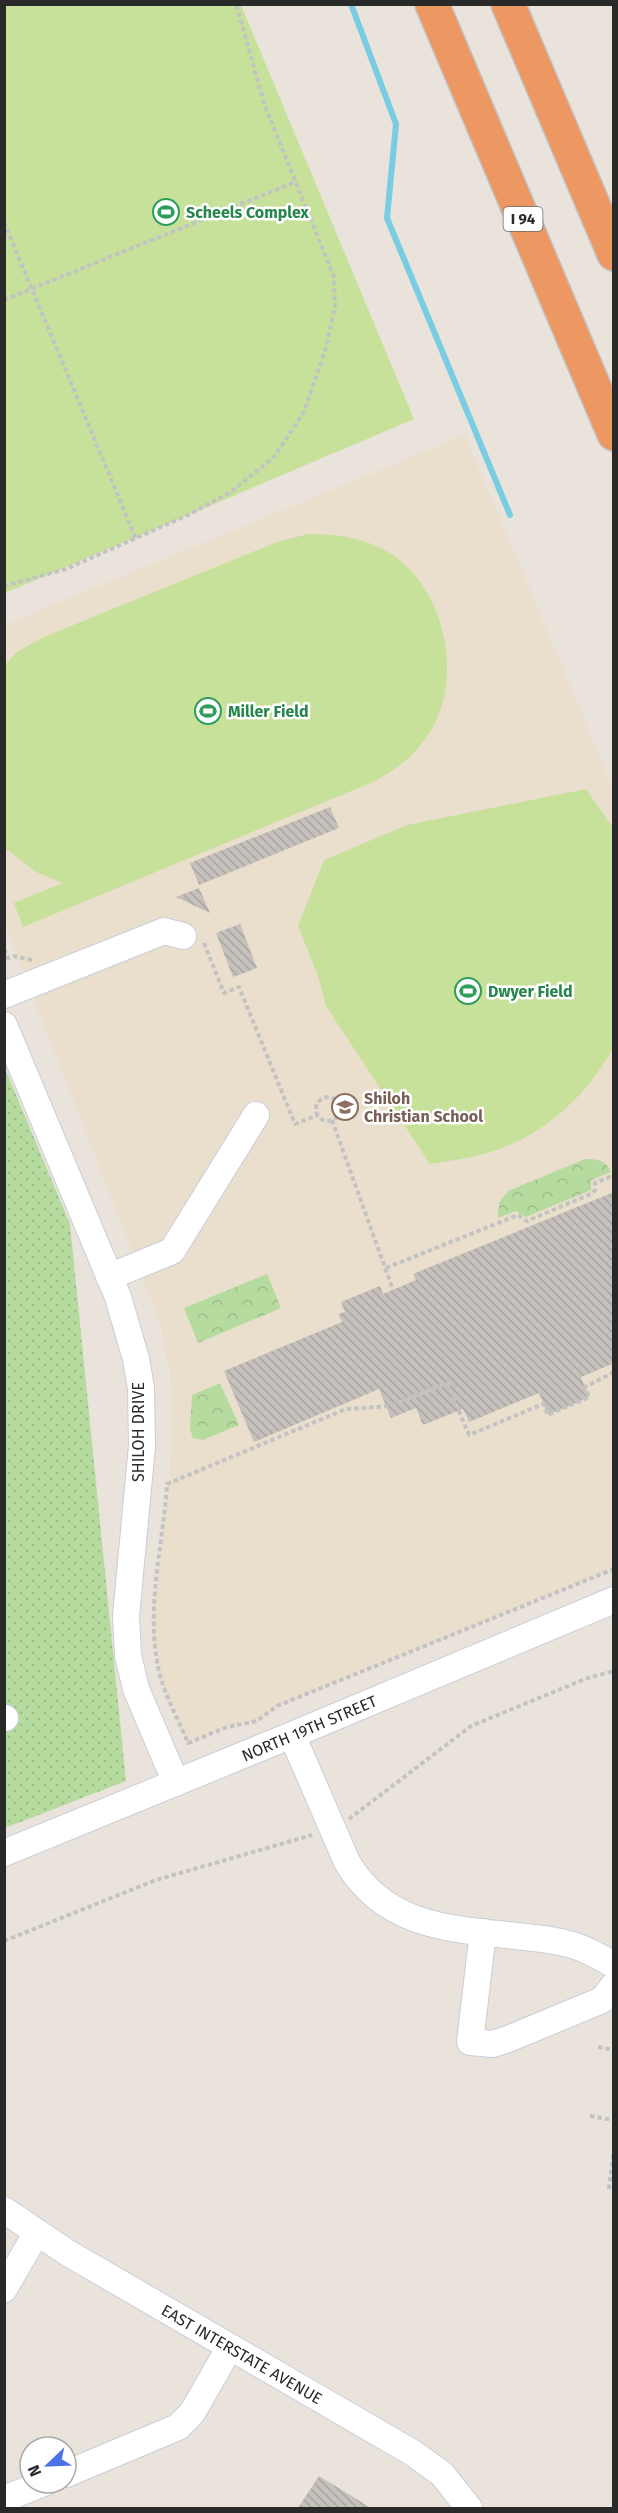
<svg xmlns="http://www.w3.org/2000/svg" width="618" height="2513" font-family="'Fira Sans',sans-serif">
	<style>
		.education { fill: #eadfcd }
		.grass { fill: url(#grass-dots) }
		.park { fill: url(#park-crowns) }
		.pitch { fill: #c7e19a }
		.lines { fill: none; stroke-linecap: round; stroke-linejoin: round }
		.stream { stroke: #79cce2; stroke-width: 6 }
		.building { fill: url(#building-back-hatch) }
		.minor-casing { stroke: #caced9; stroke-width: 28 }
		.highway-casing { stroke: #c3c3c3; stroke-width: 36 }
		.path { stroke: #c3c3c3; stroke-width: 4; stroke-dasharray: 4.5 3; stroke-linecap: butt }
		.minor { stroke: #fff; stroke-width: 26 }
		.highway { stroke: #ed9763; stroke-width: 33 }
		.labels { text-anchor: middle; stroke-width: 5; stroke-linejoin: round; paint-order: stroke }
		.shield { fill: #fff; stroke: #696969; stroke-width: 1.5 }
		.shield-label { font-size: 15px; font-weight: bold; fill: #292929 }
		.leisure-label { font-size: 16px; font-weight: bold; fill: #27864d; stroke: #fff; text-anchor: start }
		.education-label { font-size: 16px; font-weight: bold; fill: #785e54; stroke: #fff; text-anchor: start }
		.street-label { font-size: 16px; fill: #292929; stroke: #fff }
	</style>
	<defs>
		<pattern id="grass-dots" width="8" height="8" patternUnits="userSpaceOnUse" patternTransform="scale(1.5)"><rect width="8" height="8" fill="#b6db9e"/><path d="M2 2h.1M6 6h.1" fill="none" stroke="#9cbc88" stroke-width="1.8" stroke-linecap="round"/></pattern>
		<pattern id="park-crowns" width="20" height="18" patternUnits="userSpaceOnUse" patternTransform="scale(1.5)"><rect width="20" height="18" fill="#b6db9e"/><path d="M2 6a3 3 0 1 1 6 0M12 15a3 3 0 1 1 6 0" fill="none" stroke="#9cbc88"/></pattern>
		<pattern id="building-back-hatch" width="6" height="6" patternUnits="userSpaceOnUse" patternTransform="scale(1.5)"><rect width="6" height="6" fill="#c5c0bb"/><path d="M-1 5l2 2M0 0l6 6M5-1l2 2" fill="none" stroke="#a9a5a1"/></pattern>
	</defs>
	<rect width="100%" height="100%" fill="#eae3dc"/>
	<path class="education" d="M465,435L613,788V1569L277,1706L257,1721L227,1727L188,1743L160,1678L153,1633L154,1605L165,1518L173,1429L171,1380L160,1323L5,925L4,625Z"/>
	<path class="grass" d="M4,1066L70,1224L126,1781L5,1828Z"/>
	<path class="park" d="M585,1159C597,1159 606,1160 611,1172L591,1180V1190L526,1217L516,1211L498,1218L499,1203L508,1191Z
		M267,1274L281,1308L198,1343L184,1308Z
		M220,1383L239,1425L203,1440L193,1438L190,1429L192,1395Z"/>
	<path class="pitch" d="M5,4L241,5L414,419L5,593Z
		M308,534C335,534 359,537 383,549C447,582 468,687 423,742C409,760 393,771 373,782L23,927L14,903L63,883L36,872L5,848V665L17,652L44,637L277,542Z
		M586,789L613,828V1048C586,1098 538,1141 480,1155C464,1159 447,1161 430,1164L326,1006L318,976L298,926L324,860L407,825Z"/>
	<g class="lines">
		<path class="stream" d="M351,4L396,124L387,218L510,515"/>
	</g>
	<path class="building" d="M330,807L339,828L199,885L190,863Z
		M199,888L210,913L176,897Z
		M240,924L257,968L233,977L216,933Z
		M614,1192V1363L581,1377L589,1397L548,1415L539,1393L469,1422L463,1409L423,1425L416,1408L391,1418L379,1389L254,1442L224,1371L342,1322L338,1314L345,1312L341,1302L380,1286L383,1294L416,1280L413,1274Z
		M319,2476L371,2508H298Z"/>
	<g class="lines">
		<defs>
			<path id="minor" d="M4,995L164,931L183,936
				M4,1025L118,1297L136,1359L141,1388L142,1446L126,1616L128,1655L136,1689L176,1783
				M109,1277L172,1251L256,1115
				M4,1718H5
				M292,1735L347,1862C387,1930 457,1929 526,1937C542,1939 557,1940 572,1945C587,1949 600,1957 614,1965
				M4,1853L292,1735L614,1600
				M483,1932L470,2042L493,2044L508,2039L602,2000L614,1985
				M4,2210L68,2253L413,2453L442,2474L469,2508
				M4,2289L36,2234
				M66,2474L178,2427L192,2413L230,2347
				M4,2499L44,2483"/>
			<path id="highway" d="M432,4L614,434
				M508,4L614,254"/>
		</defs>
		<use href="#minor" class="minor-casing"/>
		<use href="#highway" class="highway-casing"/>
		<path class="path" d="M4,222L136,539
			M4,300L295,182
			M4,586L66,569L188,515L231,492L274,457L304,412L325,351L335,307L334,277L265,106L236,4
			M204,943L224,993L239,987L295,1124L318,1115
			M4,949L8,958L14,956L32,960
			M316 1109a12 12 0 1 1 24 0a12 12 0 1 1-24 0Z
			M332,1120L393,1290
			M386,1268L518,1215L527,1221L591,1194L595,1190V1183L614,1175
			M614,1372L585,1387L589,1397L548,1415L543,1404L469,1435L447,1383L391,1406L346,1409L167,1484C163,1548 144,1612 160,1675C166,1698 179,1721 188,1743L227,1727L257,1721L277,1706L614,1569
			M349,1819L471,1726L585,1679L614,1671
			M4,1941L156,1880L312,1835
			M598,2047L614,2050
			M590,2116L614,2120
			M609,2189L614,2149"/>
		<use href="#minor" class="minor"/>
		<use href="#highway" class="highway"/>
	</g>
	<defs>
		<symbol id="stadium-ring" viewBox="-11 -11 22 22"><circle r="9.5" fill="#fff" stroke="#2e9e5b" stroke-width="1.5"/><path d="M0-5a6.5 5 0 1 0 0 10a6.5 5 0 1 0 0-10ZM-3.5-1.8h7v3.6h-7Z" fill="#2e9e5b"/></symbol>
		<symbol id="school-ring" viewBox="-11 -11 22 22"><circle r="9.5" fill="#fff" stroke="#8d6e63" stroke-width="1.5"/><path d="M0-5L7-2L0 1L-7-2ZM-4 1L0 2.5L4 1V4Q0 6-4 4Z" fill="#8d6e63"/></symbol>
	</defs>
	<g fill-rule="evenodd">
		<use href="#stadium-ring" x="151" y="197" width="30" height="30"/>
		<use href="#stadium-ring" x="193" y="696" width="30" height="30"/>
		<use href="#stadium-ring" x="453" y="976" width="30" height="30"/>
		<use href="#school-ring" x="330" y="1092" width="30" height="30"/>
	</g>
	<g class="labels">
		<rect class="shield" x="503.5" y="207" width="39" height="24" rx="4.5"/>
		<g class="shield-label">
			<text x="523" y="224">I 94</text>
		</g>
		<g class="leisure-label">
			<text x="186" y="218">Scheels Complex</text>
			<text x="228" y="717">Miller Field</text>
			<text x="488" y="997">Dwyer Field</text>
		</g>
		<g class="education-label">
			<text x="364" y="1104">Shiloh<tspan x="364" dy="18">Christian School</tspan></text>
		</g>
		<g class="street-label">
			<text transform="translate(138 1432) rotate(-90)" y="6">SHILOH DRIVE</text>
			<text transform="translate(309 1728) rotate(-23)" y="6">NORTH 19TH STREET</text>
			<text transform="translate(242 2354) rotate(30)" y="6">EAST INTERSTATE AVENUE</text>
		</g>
	</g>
	<rect width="618" height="2513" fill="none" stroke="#292929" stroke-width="12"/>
	<g transform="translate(48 2465) rotate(247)"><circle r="28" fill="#ffffff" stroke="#a9a9a9" stroke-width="1.5"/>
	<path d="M0-4.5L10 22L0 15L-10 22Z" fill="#4c72e7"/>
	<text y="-9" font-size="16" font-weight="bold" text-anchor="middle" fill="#292929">N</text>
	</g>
</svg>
